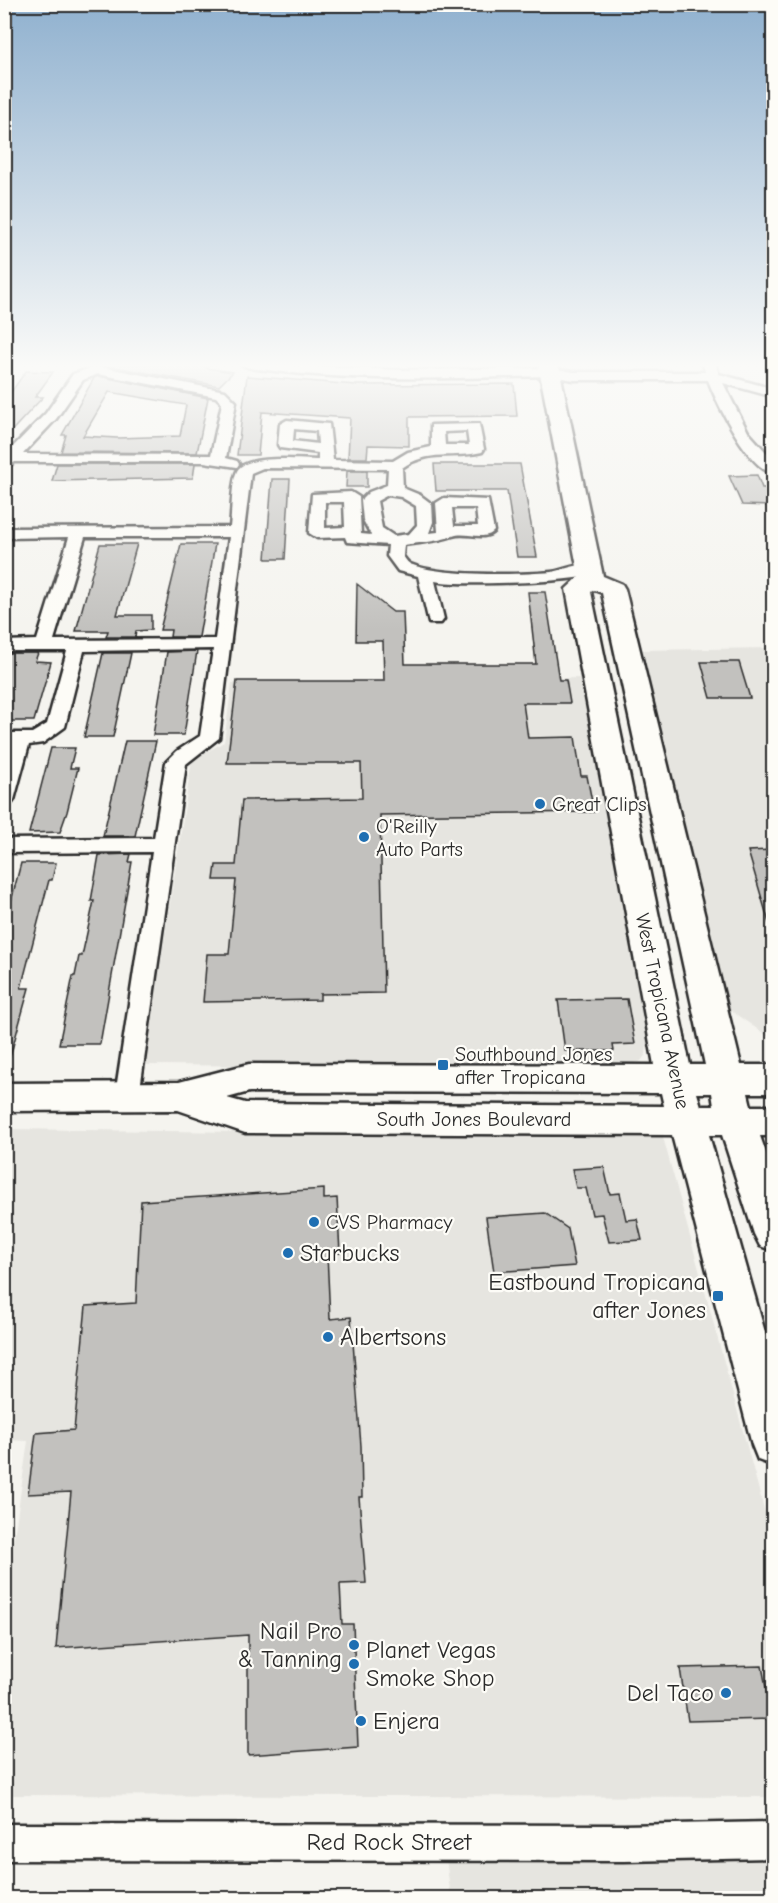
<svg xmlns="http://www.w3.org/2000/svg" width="778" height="1903" font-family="'Comic Neue',sans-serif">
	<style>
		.built { fill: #e6e5e0 }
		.building { fill: #c2c1be; stroke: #2b2b2b; stroke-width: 1.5; fill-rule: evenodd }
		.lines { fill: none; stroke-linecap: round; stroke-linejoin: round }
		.minor-casing { stroke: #2b2b2b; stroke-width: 5 }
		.primary-casing { stroke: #2b2b2b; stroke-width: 5 }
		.minor { fill: #fdfcf7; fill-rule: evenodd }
		.primary { fill: #fdfcf7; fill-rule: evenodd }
		.poi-dot { fill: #1f6fb2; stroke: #fdfcf7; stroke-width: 2 }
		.labels { text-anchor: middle; stroke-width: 4.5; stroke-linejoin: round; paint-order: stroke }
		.poi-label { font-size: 20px; fill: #2b2b2b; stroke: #fdfcf7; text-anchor: start }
		.street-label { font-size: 20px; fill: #2b2b2b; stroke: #fdfcf7 }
		.near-poi-label { font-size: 24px; fill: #2b2b2b; stroke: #fdfcf7; text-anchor: start }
		.near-street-label { font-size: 24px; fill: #2b2b2b; stroke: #fdfcf7 }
	</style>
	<rect width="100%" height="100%" fill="#f5f4ef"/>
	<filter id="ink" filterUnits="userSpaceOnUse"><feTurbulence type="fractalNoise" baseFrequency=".0167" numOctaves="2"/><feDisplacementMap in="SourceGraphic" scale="12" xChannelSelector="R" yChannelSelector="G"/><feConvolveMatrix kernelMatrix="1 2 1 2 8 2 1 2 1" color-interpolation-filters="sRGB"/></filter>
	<g filter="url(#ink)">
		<path class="built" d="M773,648V1040L724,1006L642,650Z
			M582,678L646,1015L648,1037L646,1054L641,1061L624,1068L145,1065L192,760L224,742L232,683Z
			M5,1129L663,1137L773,1542V1797L5,1795L4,1607L28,1441L5,1440Z
			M444,1842L773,1844V1898H451Z"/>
		<path class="building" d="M213,363L206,368L233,372L219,386L99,364Z
			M26,371L53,372L35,397H43L4,439V402Z
			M98,376L208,398L197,453L61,452L66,435H62L94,378ZM109,392L186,405L180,436L117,438L83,436Z
			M247,376L356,385L514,384L517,416L409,417V446L368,445L367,458H348L350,418L262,412L258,455H237Z
			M57,464H195L193,478L52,481Z
			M434,464H520L537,557H517L507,491H436Z
			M347,471H367V487H346Z
			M757,475L762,488H770L774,506L742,505L729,476Z
			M272,479H290L285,559H266Z
			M100,544H137L117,615H151V630L136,631L135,637H106L108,631H76Z
			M181,544H215L199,637H170L171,630H160Z
			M357,584L393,612H403L405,664H536L528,592H545L559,680H566L570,703H523L528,738L575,737L581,776H587L594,812L380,815L384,993L320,994V1000L203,1002L207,954H229L236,880H214L216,865H236L242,800L362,798L361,763H227L237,681H384L383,641H356Z
			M197,651L184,735H153L167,652Z
			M4,653H38L35,661L51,662L34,721H4Z
			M103,653H131L113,737H84Z
			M701,662H739L750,698H711Z
			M125,741H156L135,836H103Z
			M51,748H75L70,768H78L67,812L60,832L29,833Z
			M774,850V923H769L748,851Z
			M131,854L129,862H132L100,1044H59L73,976H75L79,956H82L94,901H91L99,855Z
			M21,863H56L52,880H49L21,988H29L10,1057L4,1056V928Z
			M627,999L635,1044L613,1045L614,1051H565L558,1000Z
			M604,1167L610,1194L620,1193L626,1220L637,1219L642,1240L609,1242L602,1214L592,1215L586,1188H576L572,1169Z
			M324,1189V1199L337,1198L340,1253L327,1254L330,1319L351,1317L361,1446L362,1497H359L366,1583L340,1584L342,1624H353L358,1747L248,1755V1635L56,1648L71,1492L28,1494L36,1433L74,1430L86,1306L136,1303L141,1201Z
			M545,1213L568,1229L575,1266L494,1272L486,1217Z
			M762,1666L772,1719L688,1721L680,1668Z"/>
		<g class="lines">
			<defs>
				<path id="minor" d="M240,363L398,370L550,368L574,372H705L703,363H715L719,374L774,389V397L723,383L748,432L774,461V474C748,468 717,403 708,380H574L550,376C459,378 366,382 275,371C264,369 248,370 240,363Z
					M97,366L225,391L236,402L226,458L237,461L239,464L237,467L204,462H15L4,469V456L46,413L73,374ZM98,374L216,397L222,403L211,455L23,454L56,419L83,380Z
					M287,420L329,424L333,460L393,461L408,452L431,447V425L479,424L484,449L482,452C454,459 428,449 402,468L403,488L420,495L432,504L433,522L429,533L438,532L436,503L444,498L488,500L494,531C484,542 466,531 453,536C436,542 423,542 404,545L403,556C406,560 408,564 413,565C441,576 518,575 551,572C564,571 589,557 599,571C590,583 455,586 435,581L444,619L441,623H429L418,576L398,571L387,556L388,545L347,542L345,537L317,538L309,533L312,494L351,492L359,497L361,534L371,535L363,520L361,500L369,492L387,485L388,469L263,468L251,473L219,738L186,764L139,1096L136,1103L127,1106L118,1103L115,1096L152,852L4,853V839L154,838L166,762L177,751L200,736L213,649L84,651L65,727L43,743L29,745L14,800L11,804L4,806V763L10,745H4V733H32L47,724L67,651H4V641L37,640L69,537L4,538V528L230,527C232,513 231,483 237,471C245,454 301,460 318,460V453L280,448L278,445L280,424ZM294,429L317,431L318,444L293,441ZM467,431L469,445H445L444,432ZM388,495L401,497L416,506L417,525L409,534L394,536L382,528L377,501ZM325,502H344L345,527L325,528ZM452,508H476L478,526H454ZM85,537H229L215,639L54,640Z
					M774,1822V1858L624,1861L4,1860V1824L624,1825Z"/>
				<path id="primary" d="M538,363H558L603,576L622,584L625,589L741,1065H774V1093H748L751,1106H774V1136H760L774,1175V1251L760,1246L754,1234L722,1135H709L774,1364V1466L758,1460L752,1445L672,1135L245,1133L178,1110L4,1111V1083L179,1082L249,1064L654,1065L566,589L579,577ZM594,590L602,593L705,1065H690L591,592ZM249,1092L661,1093L664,1106L245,1103L227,1098ZM697,1093H712L714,1106H701Z"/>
			</defs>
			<use href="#minor" class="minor-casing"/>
			<use href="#primary" class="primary-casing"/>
			<use href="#minor" class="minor"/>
			<use href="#primary" class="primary"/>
		</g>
	</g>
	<linearGradient id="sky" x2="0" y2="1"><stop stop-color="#90b1cf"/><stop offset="0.58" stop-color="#fafaf8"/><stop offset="1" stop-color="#fafaf8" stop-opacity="0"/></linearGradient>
	<rect width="778" height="630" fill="url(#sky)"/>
	<g class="poi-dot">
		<circle cx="540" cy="804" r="6"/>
		<circle cx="364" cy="837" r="6"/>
		<rect x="437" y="1059" width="12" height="12" rx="3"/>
		<circle cx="314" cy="1222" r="6"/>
		<circle cx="288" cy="1253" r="6"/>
		<rect x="712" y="1290" width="12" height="12" rx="3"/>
		<circle cx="328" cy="1337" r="6"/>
		<circle cx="354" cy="1645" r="6"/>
		<circle cx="354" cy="1664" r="6"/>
		<circle cx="726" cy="1693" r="6"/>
		<circle cx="361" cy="1721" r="6"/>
	</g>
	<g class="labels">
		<g class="poi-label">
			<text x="552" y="811">Great Clips</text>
			<text x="376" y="833">O'Reilly<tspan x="376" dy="23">Auto Parts</tspan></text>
			<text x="455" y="1061">Southbound Jones<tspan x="455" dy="23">after Tropicana</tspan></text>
			<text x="326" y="1229">CVS Pharmacy</text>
		</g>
		<g class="street-label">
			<text transform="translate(663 1011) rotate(78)" y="7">West Tropicana Avenue</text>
			<text x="474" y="1126">South Jones Boulevard</text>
		</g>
		<g class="near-poi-label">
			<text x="300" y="1261">Starbucks</text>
			<text x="706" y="1290" text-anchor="end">Eastbound Tropicana<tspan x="706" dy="28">after Jones</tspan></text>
			<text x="340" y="1345">Albertsons</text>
			<text x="342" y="1639" text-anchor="end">Nail Pro<tspan x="342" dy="28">&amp; Tanning</tspan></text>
			<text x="366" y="1658">Planet Vegas<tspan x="366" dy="28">Smoke Shop</tspan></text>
			<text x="714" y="1701" text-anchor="end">Del Taco</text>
			<text x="373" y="1729">Enjera</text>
		</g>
		<g class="near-street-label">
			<text x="389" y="1850">Red Rock Street</text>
		</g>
	</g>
	<rect width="778" height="1903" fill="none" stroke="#fdfcf7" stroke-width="24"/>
	<rect x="12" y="12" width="754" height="1879" fill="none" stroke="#2b2b2b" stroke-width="2" filter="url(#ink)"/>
</svg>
